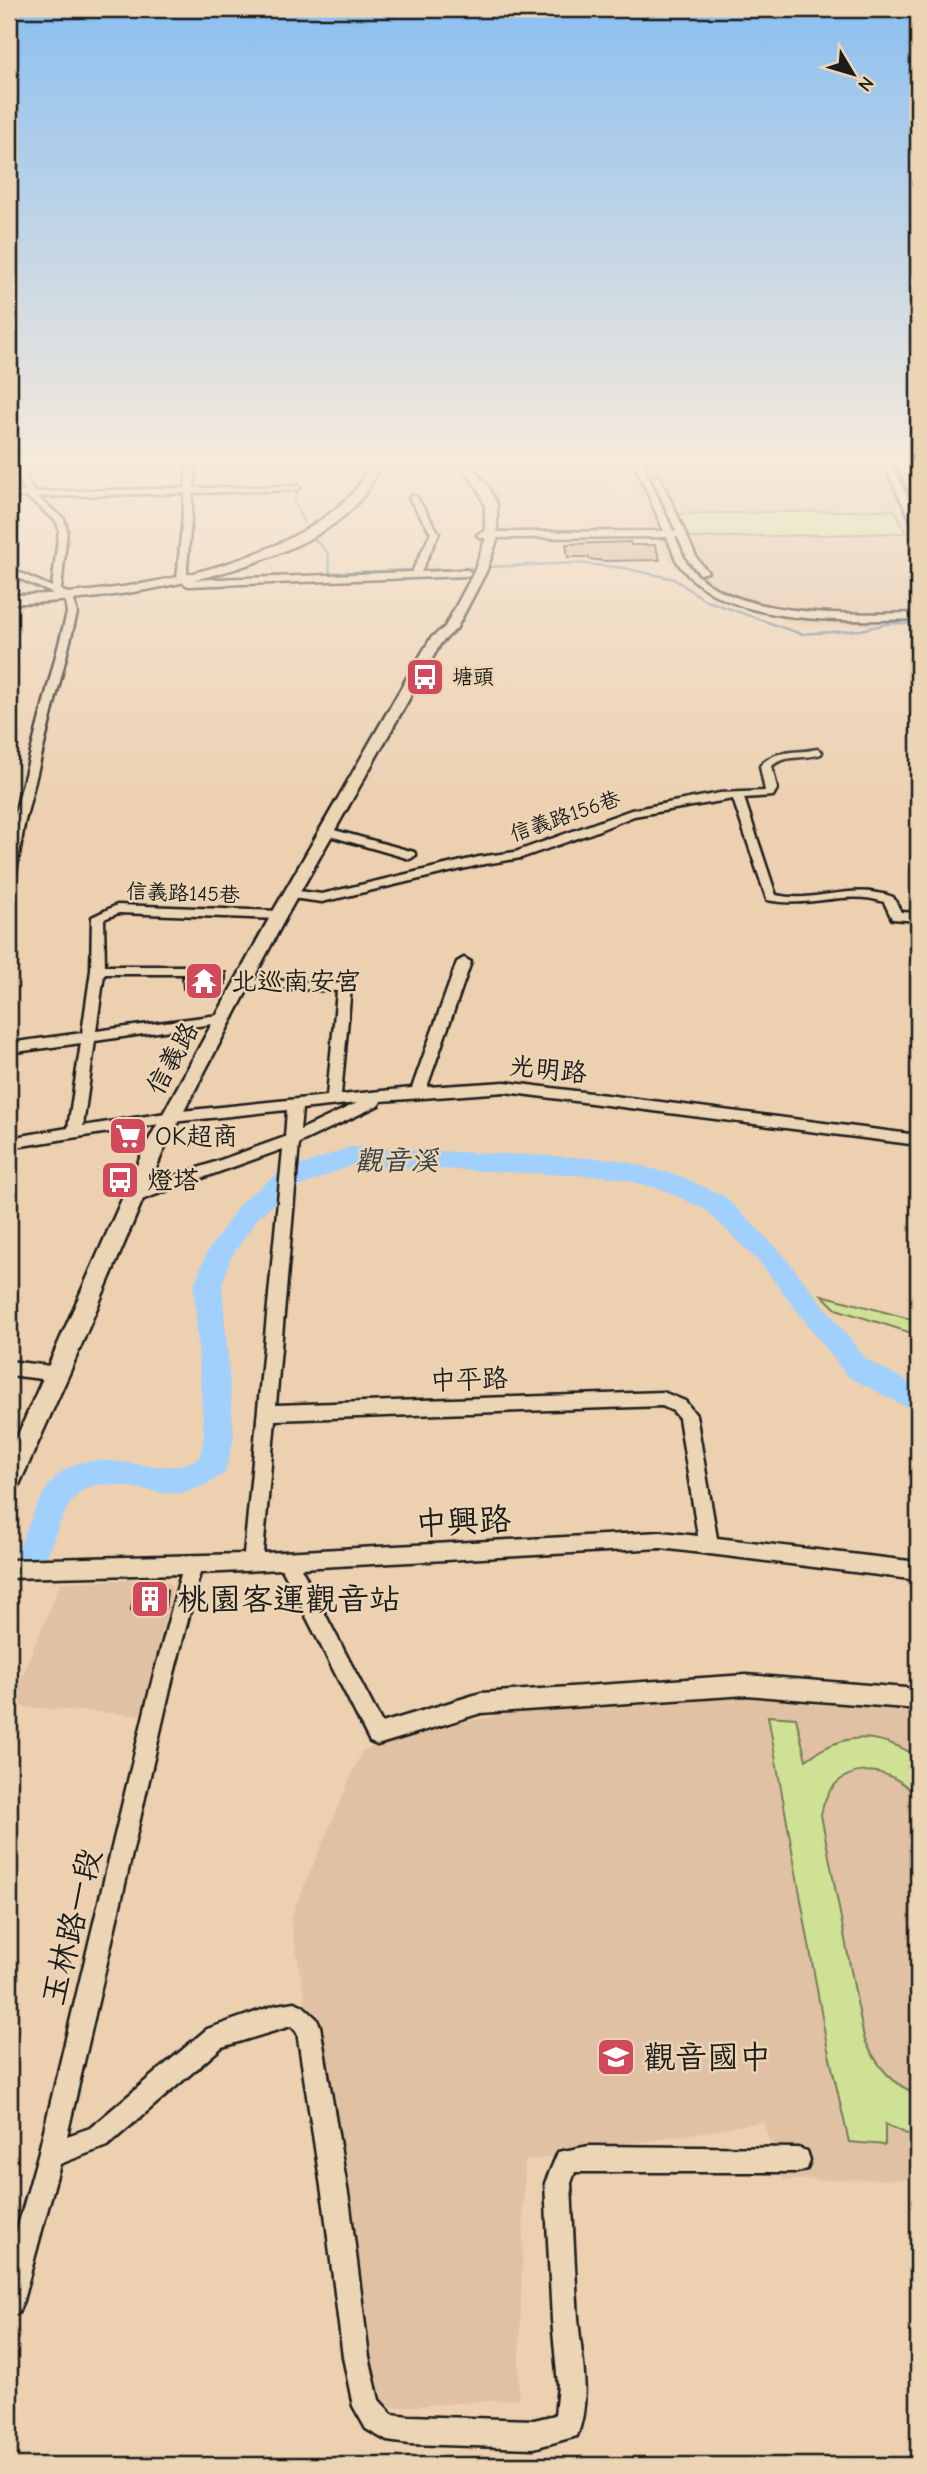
<svg xmlns="http://www.w3.org/2000/svg" width="927" height="2474" font-family="'Comic Neue','LXGW WenKai TC',sans-serif">
	<style>
		.built { fill: #e1c1a3 }
		.green { fill: #cfe195; stroke: #767e58; stroke-width: 2 }
		.lines { fill: none; stroke-linecap: round; stroke-linejoin: round }
		.stream { stroke: #6c88a3; stroke-width: 2.5 }
		.river { fill: #a1d0fd; fill-rule: evenodd }
		.building { fill: #d5a98e; stroke: #1c1c1c; stroke-width: 2 }
		.minor-casing { stroke: #1c1c1c; stroke-width: 5 }
		.major-casing { stroke: #1c1c1c; stroke-width: 5 }
		.minor { fill: #ebd5b4; fill-rule: evenodd }
		.major { fill: #ebd5b4; fill-rule: evenodd }
		.labels { text-anchor: middle; stroke-width: 5; stroke-linejoin: round; paint-order: stroke }
		.far-poi-label { font-size: 21px; fill: #1c1c1c; stroke: #ebd5b4; text-anchor: start }
		.far-street-label { font-size: 21px; fill: #1c1c1c; stroke: #ebd5b4 }
		.poi-label { font-size: 26px; fill: #1c1c1c; stroke: #ebd5b4; text-anchor: start }
		.street-label { font-size: 26px; fill: #1c1c1c; stroke: #ebd5b4 }
		.water-label { font-size: 28px; font-style: italic; fill: #374049; stroke: #ebd5b4 }
		.near-street-label { font-size: 32px; fill: #1c1c1c; stroke: #ebd5b4 }
		.near-poi-label { font-size: 32px; fill: #1c1c1c; stroke: #ebd5b4; text-anchor: start }
	</style>
	<rect width="100%" height="100%" fill="#ecd0b0"/>
	<filter id="ink" filterUnits="userSpaceOnUse"><feTurbulence type="fractalNoise" baseFrequency=".0143" numOctaves="2"/><feDisplacementMap in="SourceGraphic" scale="14" xChannelSelector="R" yChannelSelector="G"/><feConvolveMatrix kernelMatrix="1 2 1 2 8 2 1 2 1" color-interpolation-filters="sRGB"/></filter>
	<g filter="url(#ink)">
		<path class="built" d="M632,463H918V625L802,627L714,599L665,554L628,475Z
			M606,467L620,493L494,498L487,482L493,477Z
			M162,1579L171,1584L172,1589L141,1715L10,1706L61,1582Z
			M740,1677L918,1690V2179L783,2180L763,2122L525,2161L518,2399L369,2409L304,1993L290,1919L362,1751L409,1732L577,1701Z"/>
		<path class="green" d="M895,510L906,533L688,538L677,514Z
			M822,1295L918,1321V1335L836,1309Z
			M768,1716L796,1718L806,1760C844,1731 878,1732 918,1757V1798C888,1760 830,1760 821,1815L864,2038C875,2063 891,2085 918,2094V2139L885,2124V2145L849,2142L827,2045Z"/>
		<g class="lines">
			<path class="stream" d="M292,463L299,487L294,501L304,523
				M309,534L328,553L330,573L410,570
				M425,570L576,563L624,568L674,579L705,600L801,634L861,630L891,623L918,624"/>
			<path class="river" d="M350,1147L614,1159L680,1176L724,1196L780,1251L867,1360L918,1387V1413L847,1376L762,1265L706,1210L664,1190L614,1177L352,1165L294,1189L259,1216L231,1257L222,1285L234,1437L225,1473C211,1482 196,1491 180,1493C155,1496 103,1475 83,1490C62,1506 55,1539 44,1562L33,1566L22,1562L17,1552C27,1530 35,1504 50,1484C90,1432 154,1487 200,1457L204,1437L194,1285L206,1254L241,1202L276,1175Z"/>
		</g>
		<path class="building" d="M630,542L631,545H655L660,560L603,561L589,559L588,557H568L566,544Z
			M226,972V984L183,989L182,977Z
			M136,1584H159L167,1590L165,1609L131,1610Z"/>
		<g class="lines">
			<defs>
				<path id="minor" d="M13,463H21L33,492L185,488L188,463H196L194,488L299,486L300,488L296,490L193,493L187,568V578L190,580L412,572L431,533L409,498L413,495L416,496L439,533L421,572L467,570L472,573L467,576L188,586L177,579L185,493L37,497L64,519L67,530L61,590L73,596L77,613L24,825L15,879L9,883V845L12,825L67,613L65,599L9,574V568L52,587L59,530L57,522L27,497H9V493L25,492Z
					M639,463H647L645,469L673,531H676L652,477L656,475L660,477L697,559L708,572L700,574L688,560L678,537H675C679,545 682,554 686,562C725,621 856,614 918,613V619C848,621 728,628 680,566C674,558 671,546 667,537L481,538L477,535L481,532L664,531L637,469Z
					M883,463H891L918,519V530L914,527Z
					M896,463H904L918,491V501L914,499Z
					M817,749L822,752L821,754C804,760 785,754 772,766L777,789L773,796L744,798L776,895C816,904 850,882 893,897L901,912L918,913V921L892,919L884,902C847,889 807,909 767,900L733,799L634,816L592,833L521,858L479,865L322,902L291,898L285,894L291,890L322,894L479,857L515,852L631,810L720,793L765,791L760,766C775,748 797,754 817,749Z
					M327,828L414,852L416,855L410,859L323,834V830Z
					M117,905L279,911L285,915L279,919L119,913L104,919L105,966H184L191,970L184,974H104L96,1031L226,1014L233,1018L226,1022L95,1041L83,1126L172,1112L327,1096L337,991L240,986V980L245,979L349,984L351,987L341,1095L412,1088L457,962L464,958L471,962L427,1087L505,1082L918,1135V1145L505,1092L381,1101L379,1105L299,1143L276,1405L663,1392L685,1401L696,1415L717,1538L918,1562V1580L661,1548L301,1568L382,1723L481,1693L746,1675L918,1689V1709L746,1695L481,1713L377,1745L370,1742L282,1569L200,1573L170,1689L67,2136L90,2128L207,2029L276,2005L295,2002L303,2006L316,2018L320,2026L350,2206L369,2357L379,2400L392,2414L409,2416L534,2420L555,2415L558,2385L552,2320L545,2183L558,2152L589,2146L798,2148L807,2151L810,2160L807,2169L798,2172H575L571,2183C573,2228 575,2273 578,2318C581,2357 592,2398 577,2436L534,2448L409,2444L387,2441L366,2429L353,2406L343,2357L324,2206L297,2032L291,2026L222,2047L107,2146L60,2164L22,2304L18,2313L9,2317V2258L38,2155L150,1689L181,1574L9,1578V1560L244,1554L283,1149L133,1203L125,1197L128,1193L285,1137L287,1110L172,1122L9,1148V1138L68,1128L81,1043L9,1053V1043L82,1033L91,970L92,917ZM357,1103L300,1130L302,1109ZM662,1406L673,1411L679,1418L698,1536L661,1532L263,1553L275,1420Z
					M9,1361L58,1367L64,1369L67,1374L64,1379L58,1381L9,1375Z"/>
				<path id="major" d="M371,463H381C376,474 371,486 363,496C306,573 100,604 9,603V595C112,596 276,571 351,495C360,487 365,473 371,463Z
					M458,463H468L488,486L497,505V540L486,572L456,629L441,643L418,683L287,915L165,1147L69,1374L18,1487L9,1490V1455L145,1147L271,915L404,683L431,638L445,627L474,572L485,540V505L477,487Z"/>
			</defs>
			<use href="#minor" class="minor-casing"/>
			<use href="#major" class="major-casing"/>
			<use href="#minor" class="minor"/>
			<use href="#major" class="major"/>
		</g>
	</g>
	<linearGradient id="sky" x2="0" y2="1"><stop stop-color="#8bbff0"/><stop offset="0.57" stop-color="#f6eadb"/><stop offset="1" stop-color="#f6eadb" stop-opacity="0"/></linearGradient>
	<rect width="927" height="809" fill="url(#sky)"/>
	<defs>
		<symbol id="bus-square" viewBox="-11 -11 22 22"><rect x="-9" y="-9" width="18" height="18" rx="4" fill="#d1495b" stroke="#ebd5b4"/><path d="M-5-6H5V4H4V6H2V4H-2V6H-4V4H-5ZM-3.5-4V0h7V-4ZM-3.5 1.2v1.5H-2V1.2ZM2 1.2v1.5H3.5V1.2Z" fill="#fff"/></symbol>
		<symbol id="temple-square" viewBox="-11 -11 22 22"><rect x="-9" y="-9" width="18" height="18" rx="4" fill="#d1495b" stroke="#ebd5b4"/><path d="M0-6L5-2H3V0L6.5 2.5H4V6H1.5V3h-3V6H-4V2.5H-6.5L-3 0V-2H-5Z" fill="#fff"/></symbol>
		<symbol id="supermarket-square" viewBox="-11 -11 22 22"><rect x="-9" y="-9" width="18" height="18" rx="4" fill="#d1495b" stroke="#ebd5b4"/><path d="M-6-5.5h2.5l.6 2H6L4.5 2H-2.5L-4.4-4H-6ZM-1.5 3.2a1.3 1.3 0 1 0 .1 0ZM3 3.2a1.3 1.3 0 1 0 .1 0Z" fill="#fff"/></symbol>
		<symbol id="building-square" viewBox="-11 -11 22 22"><rect x="-9" y="-9" width="18" height="18" rx="4" fill="#d1495b" stroke="#ebd5b4"/><path d="M-4-6H4V6H1V3H-1V6H-4ZM-2.5-4.3h1.7v1.8h-1.7ZM.8-4.3h1.7v1.8H.8ZM-2.5-1h1.7V.8h-1.7ZM.8-1h1.7V.8H.8Z" fill="#fff"/></symbol>
		<symbol id="school-square" viewBox="-11 -11 22 22"><rect x="-9" y="-9" width="18" height="18" rx="4" fill="#d1495b" stroke="#ebd5b4"/><path d="M0-5L7-2L0 1L-7-2ZM-4 1L0 2.5L4 1V4Q0 6-4 4Z" fill="#fff"/></symbol>
	</defs>
	<g fill-rule="evenodd">
		<use href="#bus-square" x="403" y="655" width="44" height="44"/>
		<use href="#temple-square" x="182" y="959" width="44" height="44"/>
		<use href="#supermarket-square" x="106" y="1114" width="44" height="44"/>
		<use href="#bus-square" x="98" y="1158" width="44" height="44"/>
		<use href="#building-square" x="128" y="1577" width="44" height="44"/>
		<use href="#school-square" x="594" y="2035" width="44" height="44"/>
	</g>
	<g class="labels">
		<g class="far-poi-label">
			<text x="452" y="684">塘頭</text>
		</g>
		<g class="far-street-label">
			<text transform="translate(565 816) rotate(-19)" y="7">信義路156巷</text>
			<text transform="translate(183 893) rotate(2)" y="7">信義路145巷</text>
		</g>
		<g class="poi-label">
			<text x="231" y="990">北巡南安宮</text>
			<text x="155" y="1145">OK超商</text>
			<text x="147" y="1189">燈塔</text>
		</g>
		<g class="street-label">
			<text transform="translate(172 1058) rotate(-61)" y="9">信義路</text>
			<text transform="translate(548 1069) rotate(6)" y="9">光明路</text>
			<text transform="translate(469 1379) rotate(-2)" y="9">中平路</text>
		</g>
		<g class="water-label">
			<text x="396" y="1170">觀音溪</text>
		</g>
		<g class="near-street-label">
			<text transform="translate(463 1521) rotate(-3)" y="11">中興路</text>
			<text transform="translate(71 1927) rotate(-76)" y="11">玉林路一段</text>
		</g>
		<g class="near-poi-label">
			<text x="177" y="1610">桃園客運觀音站</text>
			<text x="643" y="2068">觀音國中</text>
		</g>
	</g>
	<rect width="927" height="2474" fill="none" stroke="#ebd5b4" stroke-width="35"/>
	<rect x="18" y="18" width="892" height="2439" fill="none" stroke="#1c1c1c" stroke-width="2.5" filter="url(#ink)"/>
	<g transform="translate(853 74) rotate(128)" stroke="#ebd5b4" stroke-width="5" paint-order="stroke">
	<path d="M0-5L12 26L0 18L-12 26Z" fill="#1c1c1c"/>
	<text y="-10" font-size="19" font-weight="bold" text-anchor="middle" fill="#1c1c1c">N</text>
	</g>
</svg>
